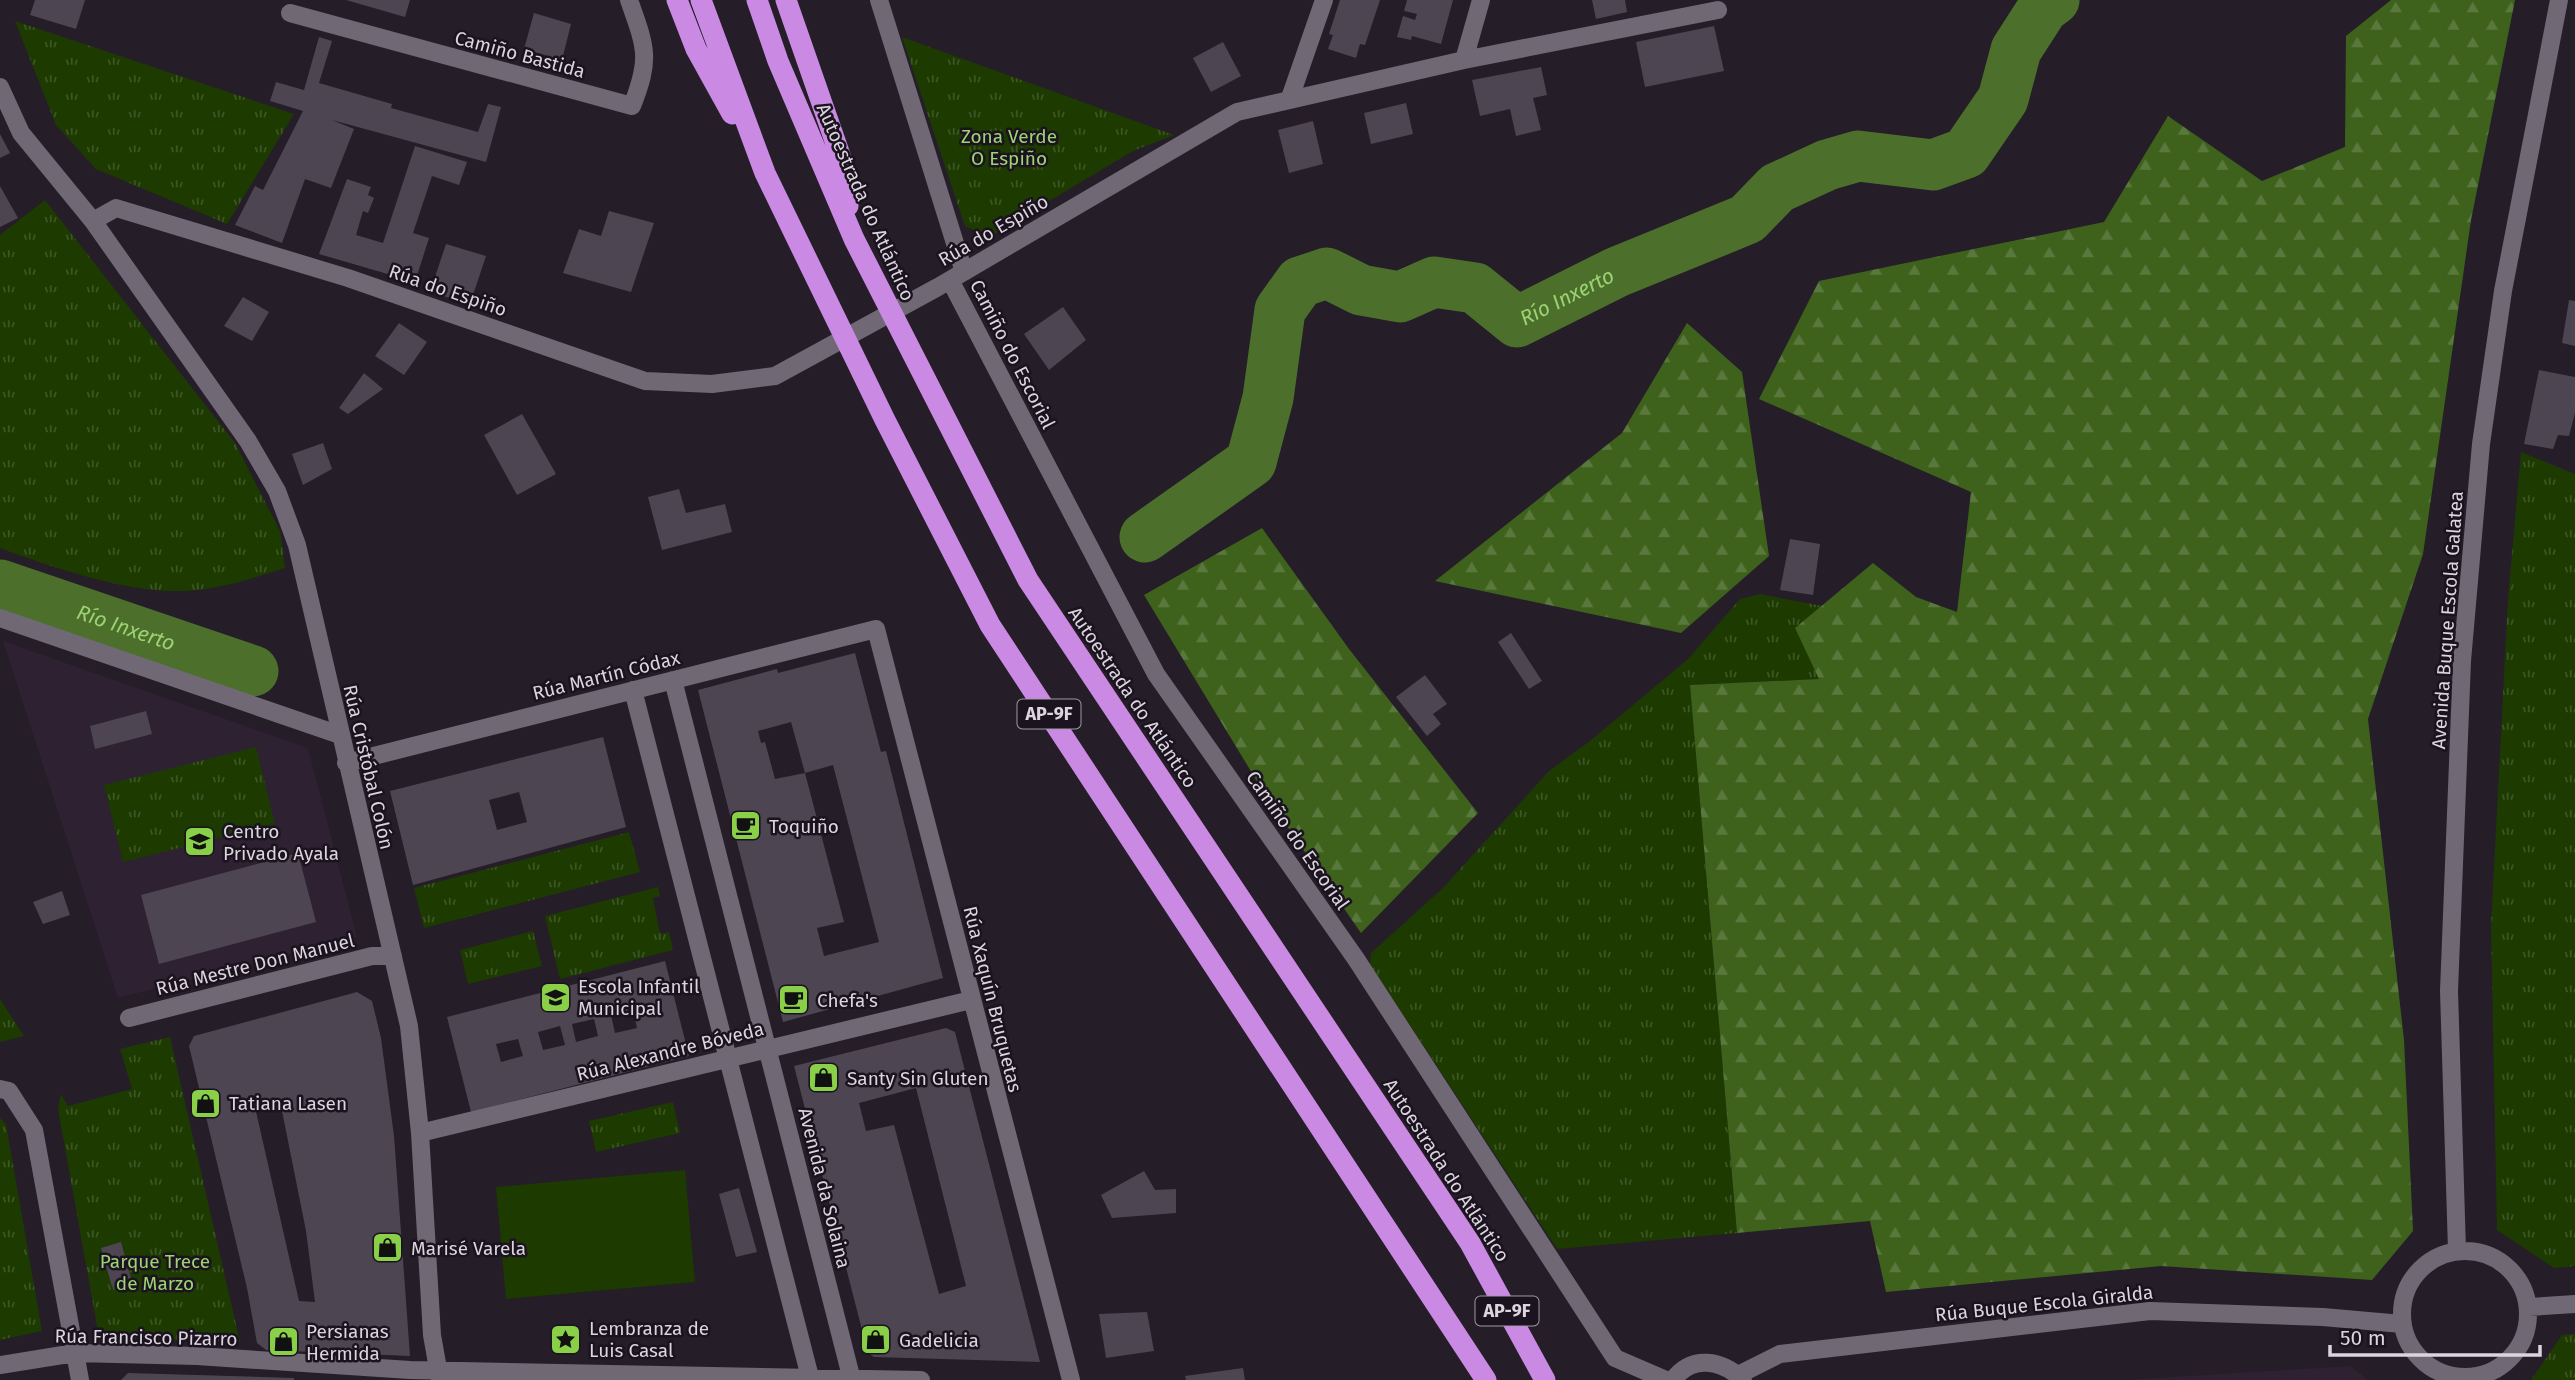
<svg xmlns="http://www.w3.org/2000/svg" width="2575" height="1380" font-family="'Fira Sans',sans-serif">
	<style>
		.built { fill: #2d2132 }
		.grass { fill: url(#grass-tufts) }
		.forest { fill: url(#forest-firs) }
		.pitch { fill: #1d3a00 }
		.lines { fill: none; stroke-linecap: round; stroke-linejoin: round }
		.river { stroke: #4c702c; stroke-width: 51 }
		.building { fill: #4e4552; fill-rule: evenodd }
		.minor { stroke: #716876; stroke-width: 18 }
		.motorway { stroke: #ca8ae4; stroke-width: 21 }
		.labels { text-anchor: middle; stroke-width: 5; stroke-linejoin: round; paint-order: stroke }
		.shield { fill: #1b131f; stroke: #a19ba4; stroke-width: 2 }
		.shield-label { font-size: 18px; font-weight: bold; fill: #dbd5dd }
		.street-label { font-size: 19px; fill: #dbd5dd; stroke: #1b131f }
		.park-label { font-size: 19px; fill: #9ed374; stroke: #1b131f }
		.poi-label { font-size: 19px; fill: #dbd5dd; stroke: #1b131f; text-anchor: start }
		.water-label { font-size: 21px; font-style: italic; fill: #9dd273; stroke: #1b131f }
	</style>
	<defs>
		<pattern id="grass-tufts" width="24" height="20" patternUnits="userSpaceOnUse" patternTransform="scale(1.75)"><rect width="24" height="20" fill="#1d3a00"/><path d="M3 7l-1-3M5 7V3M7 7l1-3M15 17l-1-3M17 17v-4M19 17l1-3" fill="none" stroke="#3d5625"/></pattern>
		<pattern id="forest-firs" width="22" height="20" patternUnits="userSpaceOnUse" patternTransform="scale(1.75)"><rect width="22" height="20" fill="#3e621c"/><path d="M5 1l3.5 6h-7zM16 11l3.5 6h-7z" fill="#59783d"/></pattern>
	</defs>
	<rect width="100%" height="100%" fill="#251d28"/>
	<path class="built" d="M3,641L308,748L357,937L118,998Z
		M2351,1366L2368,1380H2123Z"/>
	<path class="grass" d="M15,21L294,114L227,224L96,169L56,125Z
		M902,37L1174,135L1133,151L994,234L978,232L965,226Z
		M45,200L235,443L280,531L285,568C248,580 211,592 171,591C120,590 48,566 0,548V235Z
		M2521,452L2575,474V1266L2554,1268L2497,1230L2491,925L2508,599Z
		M1760,594L1822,606L1795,628L1820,679L1690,685L1737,1233L1557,1249L1370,964L1371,953L1443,888L1549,771L1590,741L1688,659L1740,599Z
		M256,747L275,824L123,862L104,785Z
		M629,832L640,872L424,928L414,888Z
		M658,887L660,896L653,898L660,934L669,932L673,950L560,979L545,916Z
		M533,931L542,966L468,984L460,950Z
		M0,999L24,1036L0,1042Z
		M170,1037L240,1342L99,1337L58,1109L61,1094L68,1106L132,1089L120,1049Z
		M673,1102L680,1133L596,1152L589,1121Z
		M0,1118L6,1124L42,1331L0,1340Z
		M2575,1334V1380H2531L2562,1335Z"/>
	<path class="forest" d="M2391,0H2515L2471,220L2423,554L2368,719L2404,1040L2413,1231L2372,1280L2161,1266L1886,1292L1870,1221L1737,1233L1690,685L1819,679L1795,628L1873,563L1916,597L1957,612L1971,492L1759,399L1819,281L2104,222L2168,116L2262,181L2345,147L2346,36Z
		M1687,323L1742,372L1769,556L1681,633L1435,581L1622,433Z
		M1262,528L1349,649L1478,813L1361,933L1266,796L1144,595Z"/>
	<path class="pitch" d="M685,1170L695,1282L506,1299L496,1187Z"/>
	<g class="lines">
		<g class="river">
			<path id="s1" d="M1145,537L1251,462L1268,398L1280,310L1300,282L1327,273L1361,290L1400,297L1434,282L1475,288L1517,322L1617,272L1747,219L1777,188L1827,165L1858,156L1933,165L1966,153L2003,99L2016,50L2043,8L2054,0"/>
			<path id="s2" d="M0,585L253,671"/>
		</g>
	</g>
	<path class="building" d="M35,0H85L76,29L30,15Z
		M346,0H410L405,17Z
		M1340,0H1380L1365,45L1360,44L1356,58L1328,49L1333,35L1329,34Z
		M1407,0H1453L1441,44L1412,36L1411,40L1397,37L1403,16L1415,20L1417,14L1404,11Z
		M1592,0H1625L1627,12L1596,19Z
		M534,13L571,24L562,60L524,49Z
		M1714,26L1724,71L1645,87L1636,42Z
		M319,37L332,41L319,83L392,104L391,108L478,132L488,104L501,107L486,162L332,120L354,129L331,188L305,179L282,243L235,225L255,186L263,190L303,111L270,101L276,82L304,90Z
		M1223,42L1241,76L1211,92L1193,58Z
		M1541,67L1547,95L1533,98L1541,130L1516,136L1510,109L1480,116L1472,80Z
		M1406,103L1413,134L1371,144L1364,113Z
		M1313,121L1323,164L1289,173L1278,130Z
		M0,134L10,153L0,158Z
		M415,146L467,162L459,185L432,176L413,233L429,238L415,282L319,254L347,179L371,187L368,195L374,198L368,213L363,211L356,235L383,243Z
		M0,186L18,218L0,227Z
		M609,211L654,223L631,292L563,273L579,229L601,236Z
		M446,244L486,256L470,304L430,292Z
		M243,297L269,312L252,341L224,326Z
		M2569,300L2575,301V346L2562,343Z
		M1063,307L1086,340L1049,370L1024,334Z
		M399,323L427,342L404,375L375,356Z
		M2539,370L2575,377V413L2569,436L2558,435L2553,449L2524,444Z
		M364,373L383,389L348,414L339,408Z
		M522,414L556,474L517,495L484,435Z
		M323,443L332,469L303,485L292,454Z
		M679,489L686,513L725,504L732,532L662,550L648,497Z
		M1790,539L1820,544L1813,595L1780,590Z
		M1511,633L1542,681L1529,689L1498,642Z
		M855,653L881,752L886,751L943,978L783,1022L698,690L777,669L778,673ZM791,722L805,773L833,765L879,942L824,956L817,928L844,922L805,773L775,779L765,742L761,743L758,731Z
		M1425,675L1447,704L1433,714L1441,724L1427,736L1396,697Z
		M146,711L152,734L95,749L90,726Z
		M603,737L626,827L413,885L390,791ZM519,792L527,822L497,830L489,800Z
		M298,853L316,922L159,964L141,895Z
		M62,891L70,915L43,924L33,902Z
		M665,961L689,1056L471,1112L447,1017ZM633,1010L637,1028L615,1033L611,1015ZM594,1019L598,1036L576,1042L572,1024ZM560,1026L565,1045L543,1050L538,1032ZM518,1039L523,1056L501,1062L496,1044Z
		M357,992L372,1001L381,1038L394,1136L410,1356L266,1350L257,1343L247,1288L189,1046L194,1036ZM280,1101L306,1231L315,1302L299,1301L255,1107Z
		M946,1028L955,1032L1040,1362L874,1357L868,1353L794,1066ZM916,1088L966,1286L939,1294L894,1125L866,1131L859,1103Z
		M1144,1171L1155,1190L1176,1189V1213L1112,1218L1101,1195Z
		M739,1188L757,1252L736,1257L719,1194Z
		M121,1242L132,1282L112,1287L101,1248Z
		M1147,1312L1154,1351L1106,1358L1099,1314Z
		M1243,1368L1245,1380H1186L1185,1376Z
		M128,1373L294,1378V1380H121Z"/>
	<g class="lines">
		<path class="minor" d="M879,0L964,272
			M290,13L632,106C651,58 646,48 629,0
			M1464,60L1481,0
			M0,87L21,133L93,221L116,208L348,278L645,381L712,384L775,376L938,287L1237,112L1464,60L1718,10
			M1290,98L1324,0
			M93,221L248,441L277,491L297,545L409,1026L420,1133L432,1335L440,1380
			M950,280L1156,674L1356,959L1615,1358L1666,1380
			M0,618L340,735
			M673,680L852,1380
			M633,690L810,1377
			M346,763L876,629L1071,1380
			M129,1018L372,956H393
			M0,1089L9,1091L34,1130L80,1380
			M420,1133L971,1000
			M2457,1250L2449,991L2462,661L2481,444L2503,291L2559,0
			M2402 1314a63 63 0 1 1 126 0a63 63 0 1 1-126 0Z
			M2529,1307L2575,1304
			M0,1365L75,1353L197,1356L410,1370L921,1380
			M1738,1375L1780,1354L2150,1311L2323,1317L2402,1324
			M1673,1380C1692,1354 1722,1360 1743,1380"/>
		<path class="motorway" d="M677,0L696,49L732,114
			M701,0L765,173L885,420L990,625L1486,1380
			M757,0L778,61L854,239L1028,580L1470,1243L1545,1380
			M786,0L841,158L848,206"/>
	</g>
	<defs>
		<symbol id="cafe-square" viewBox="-11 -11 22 22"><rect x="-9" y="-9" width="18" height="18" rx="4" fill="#89cf48" stroke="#1b131f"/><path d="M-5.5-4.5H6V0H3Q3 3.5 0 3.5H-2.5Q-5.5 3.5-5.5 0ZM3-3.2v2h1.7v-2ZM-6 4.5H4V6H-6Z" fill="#111"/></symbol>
		<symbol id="school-square" viewBox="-11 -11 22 22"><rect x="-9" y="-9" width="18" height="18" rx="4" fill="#89cf48" stroke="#1b131f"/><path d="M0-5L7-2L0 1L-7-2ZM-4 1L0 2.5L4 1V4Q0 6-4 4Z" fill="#111"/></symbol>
		<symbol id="shop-square" viewBox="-11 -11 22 22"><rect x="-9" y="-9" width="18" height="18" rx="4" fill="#89cf48" stroke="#1b131f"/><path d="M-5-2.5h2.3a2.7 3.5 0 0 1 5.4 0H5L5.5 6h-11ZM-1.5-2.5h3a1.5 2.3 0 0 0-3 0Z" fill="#111"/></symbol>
		<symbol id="sight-square" viewBox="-11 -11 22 22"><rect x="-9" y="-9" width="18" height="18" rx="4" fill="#89cf48" stroke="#1b131f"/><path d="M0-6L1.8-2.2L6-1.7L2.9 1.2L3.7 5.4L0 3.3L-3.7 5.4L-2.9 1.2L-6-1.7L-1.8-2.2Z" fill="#111"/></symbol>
	</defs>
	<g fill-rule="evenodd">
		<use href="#cafe-square" x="728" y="808" width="35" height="35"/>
		<use href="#school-square" x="182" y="824" width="35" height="35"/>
		<use href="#school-square" x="538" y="980" width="35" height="35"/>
		<use href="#cafe-square" x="776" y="982" width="35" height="35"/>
		<use href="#shop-square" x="806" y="1060" width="35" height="35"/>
		<use href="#shop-square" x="188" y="1086" width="35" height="35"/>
		<use href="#shop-square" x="370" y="1230" width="35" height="35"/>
		<use href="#sight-square" x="548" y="1322" width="35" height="35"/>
		<use href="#shop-square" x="858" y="1322" width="35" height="35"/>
		<use href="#shop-square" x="266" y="1324" width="35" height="35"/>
	</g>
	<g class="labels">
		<g class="shield">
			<rect x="1017.5" y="699.5" width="63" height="29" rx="5"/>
			<rect x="1475.5" y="1296.5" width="63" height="29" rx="5"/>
		</g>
		<g class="shield-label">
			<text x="1049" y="720">AP-9F</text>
			<text x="1507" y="1317">AP-9F</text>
		</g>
		<g class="street-label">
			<text transform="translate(520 54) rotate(15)" y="7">Camiño Bastida</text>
			<text transform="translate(866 202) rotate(66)" y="7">Autoestrada do Atlántico</text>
			<text transform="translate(993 230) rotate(-30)" y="7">Rúa do Espiño</text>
			<text transform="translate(448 290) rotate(19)" y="7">Rúa do Espiño</text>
			<text transform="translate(1013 354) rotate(63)" y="7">Camiño do Escorial</text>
			<text transform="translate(2447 620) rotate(-86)" y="7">Avenida Buque Escola Galatea</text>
			<text transform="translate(606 675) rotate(-14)" y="7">Rúa Martín Códax</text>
			<text transform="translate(1133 697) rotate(56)" y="7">Autoestrada do Atlántico</text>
			<text transform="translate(369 767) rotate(77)" y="7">Rúa Cristóbal Colón</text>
			<text transform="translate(1298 840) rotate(55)" y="7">Camiño do Escorial</text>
			<text transform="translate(255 964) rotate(-14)" y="7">Rúa Mestre Don Manuel</text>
			<text transform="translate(993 999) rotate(76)" y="7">Rúa Xaquín Bruquetas</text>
			<text transform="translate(670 1051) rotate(-14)" y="7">Rúa Alexandre Bóveda</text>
			<text transform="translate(1447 1170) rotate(57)" y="7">Autoestrada do Atlántico</text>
			<text transform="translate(825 1188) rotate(76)" y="7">Avenida da Solaina</text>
			<text transform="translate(2044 1303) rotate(-6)" y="7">Rúa Buque Escola Giralda</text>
			<text transform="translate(146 1337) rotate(1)" y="7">Rúa Francisco Pizarro</text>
		</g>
		<g class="park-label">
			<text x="1009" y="143">Zona Verde<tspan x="1009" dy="22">O Espiño</tspan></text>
			<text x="155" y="1268">Parque Trece<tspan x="155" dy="22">de Marzo</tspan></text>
		</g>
		<g class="poi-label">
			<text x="769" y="833">Toquiño</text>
			<text x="223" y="838">Centro<tspan x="223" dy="22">Privado Ayala</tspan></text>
			<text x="578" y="993">Escola Infantil<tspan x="578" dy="22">Municipal</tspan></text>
			<text x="817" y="1007">Chefa's</text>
			<text x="847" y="1085">Santy Sin Gluten</text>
			<text x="229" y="1110">Tatiana Lasen</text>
			<text x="411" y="1255">Marisé Varela</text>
			<text x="589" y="1335">Lembranza de<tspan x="589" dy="22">Luis Casal</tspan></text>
			<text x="306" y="1338">Persianas<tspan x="306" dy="22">Hermida</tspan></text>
			<text x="899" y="1347">Gadelicia</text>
		</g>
		<g class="water-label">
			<text dy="7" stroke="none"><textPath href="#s1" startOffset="614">Río Inxerto</textPath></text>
			<text dy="7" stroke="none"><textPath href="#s2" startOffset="133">Río Inxerto</textPath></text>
		</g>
	</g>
	<path d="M2330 1345v10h210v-10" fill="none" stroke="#dbd5dd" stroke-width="3.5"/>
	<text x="2340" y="1345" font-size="21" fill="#dbd5dd" stroke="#1b131f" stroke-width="5" paint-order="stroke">50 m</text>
</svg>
